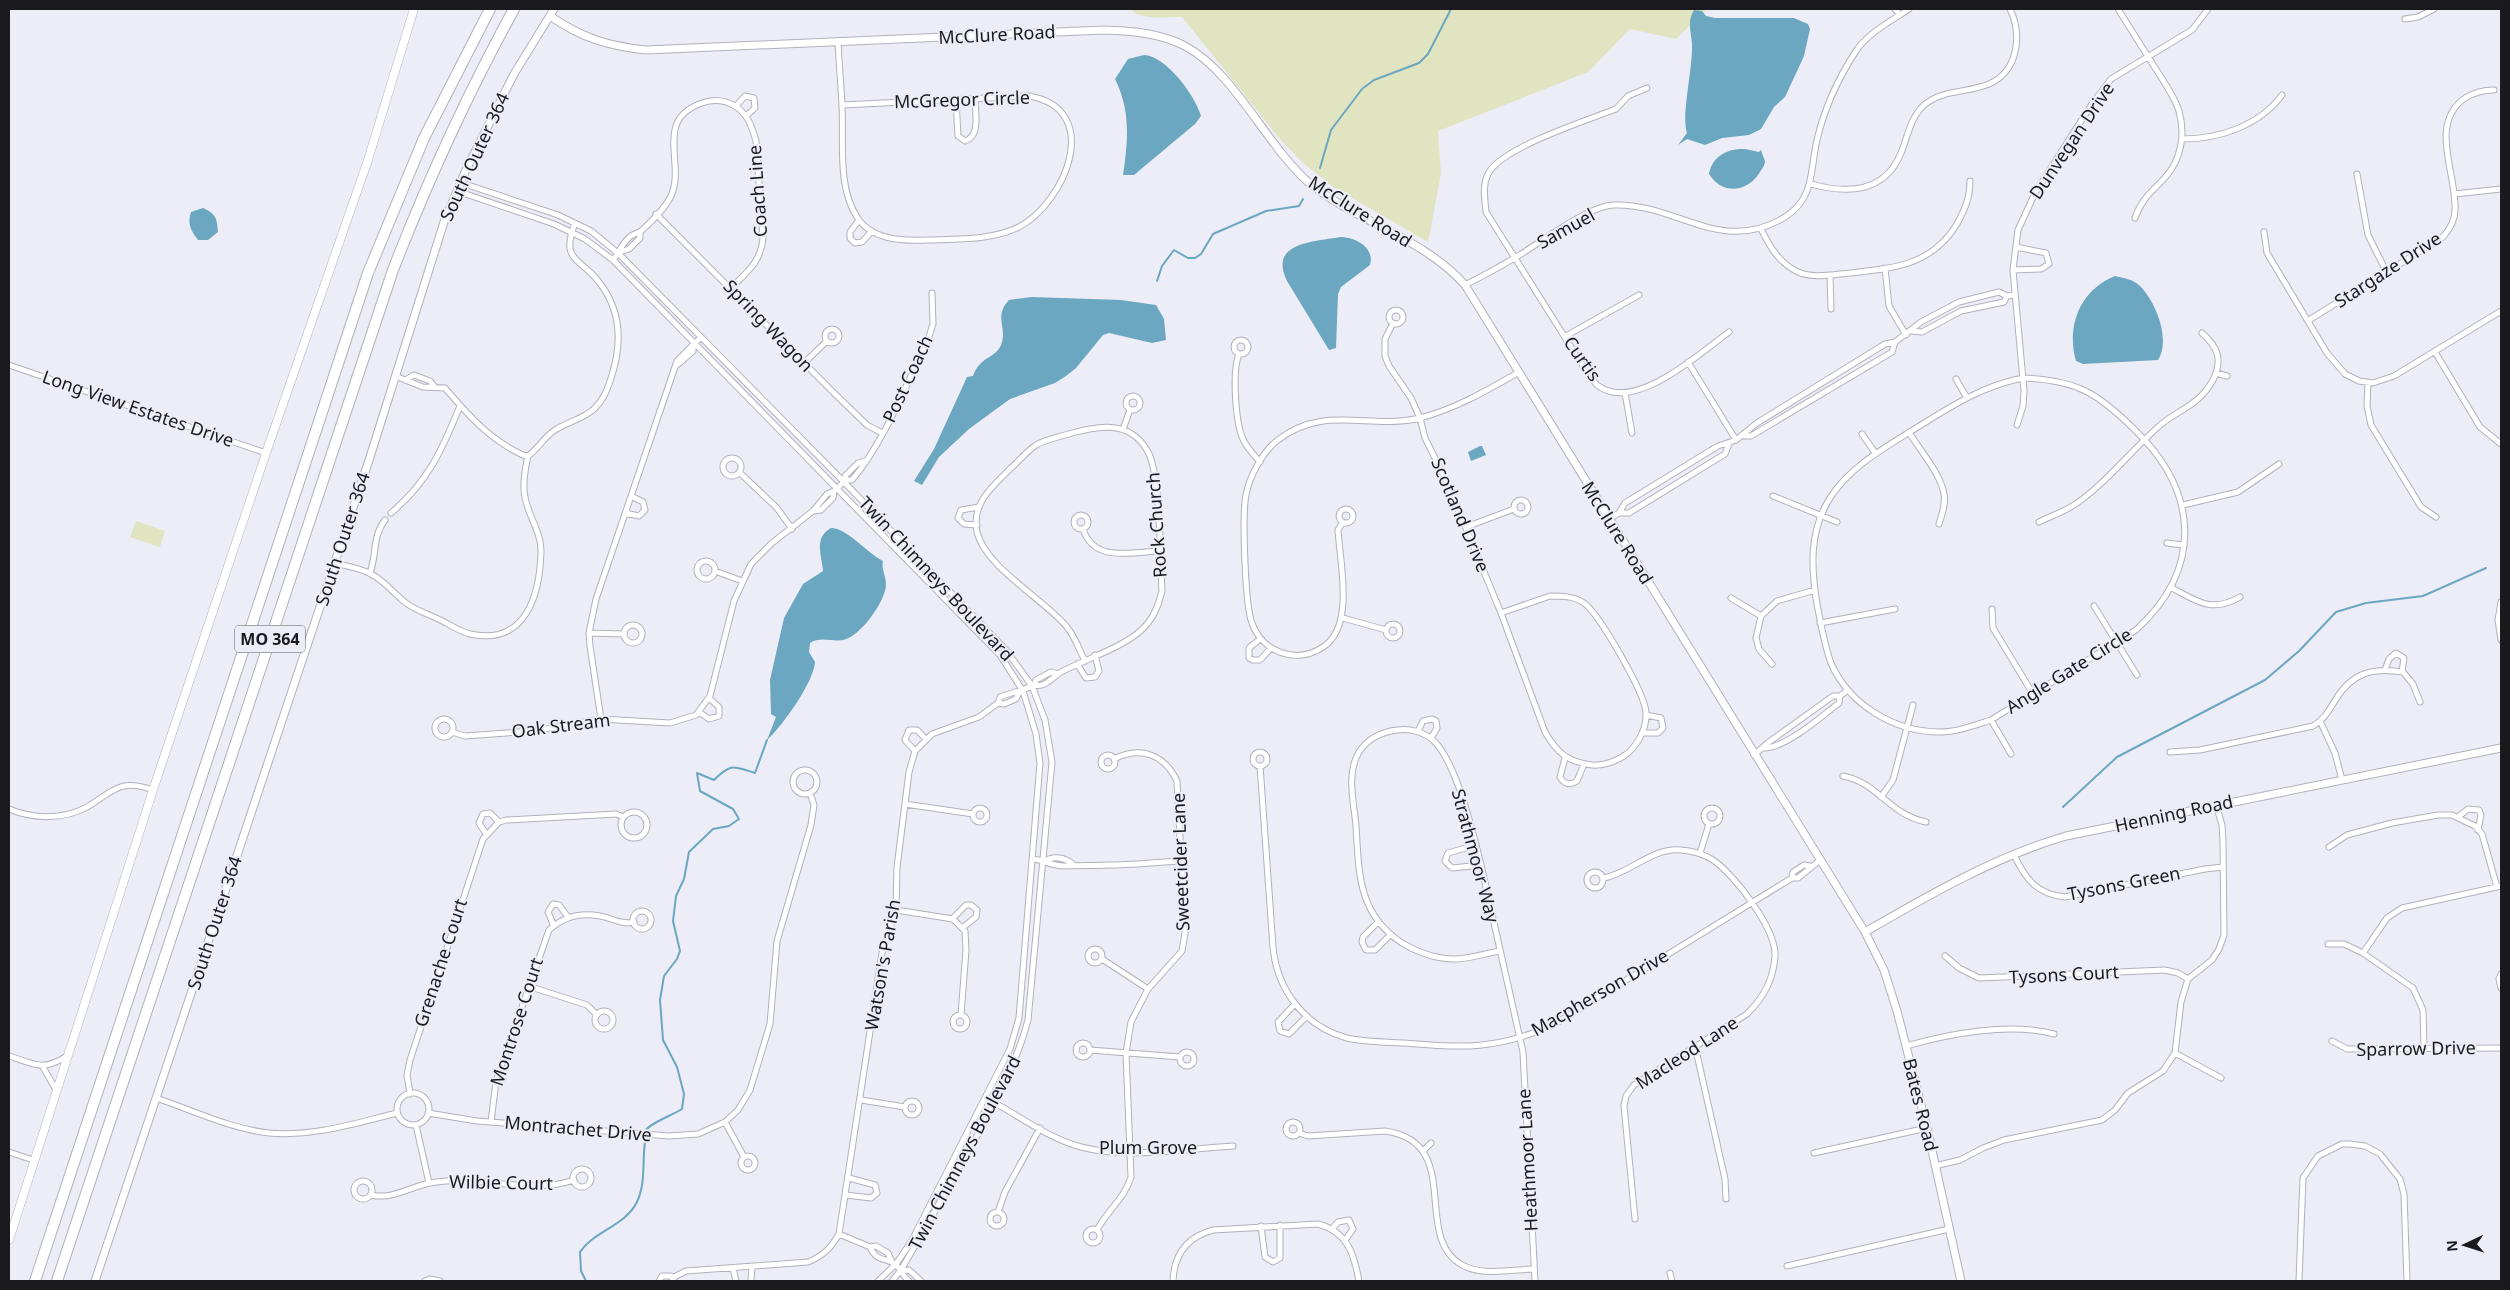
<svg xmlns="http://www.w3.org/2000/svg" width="2510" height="1290" font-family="'Noto Sans',sans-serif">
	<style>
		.green { fill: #e1e4c0 }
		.water { fill: #6ba7c0 }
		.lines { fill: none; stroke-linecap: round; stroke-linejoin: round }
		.stream { stroke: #6ba7c0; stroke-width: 2 }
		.minor-casing { stroke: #b2b1bb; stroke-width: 7 }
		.tertiary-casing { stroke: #b2b1bb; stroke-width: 9 }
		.secondary-casing { stroke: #b2b1bb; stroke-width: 9 }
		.motorway-casing { stroke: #b2b1bb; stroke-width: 12 }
		.minor { stroke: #fff; stroke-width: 5 }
		.tertiary { stroke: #fff; stroke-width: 7 }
		.secondary { stroke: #fff; stroke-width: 8 }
		.motorway { stroke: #fff; stroke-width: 10 }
		.labels { text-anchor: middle; stroke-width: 4; stroke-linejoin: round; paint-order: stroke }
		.shield { fill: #ededf7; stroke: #59595f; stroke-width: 1 }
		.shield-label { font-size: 16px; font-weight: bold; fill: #1a1a1e }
		.street-label { font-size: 18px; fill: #1a1a1e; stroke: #ededf7 }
	</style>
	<rect width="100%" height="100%" fill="#ededf7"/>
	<path class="green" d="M1130,9H1705V11L1676,39L1630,29L1588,72L1438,131L1441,174L1428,242L1333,187L1302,162L1280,139L1182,17C1165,17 1143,21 1130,9Z
		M136,521L165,531L160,547L130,537Z"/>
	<path class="water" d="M1694,10L1702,11L1706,16L1715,18H1794L1808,24L1810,29L1804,56L1785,97L1774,107L1761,129L1749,135L1722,138L1705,145L1687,139L1678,145L1687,133C1681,116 1693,68 1692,44C1691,31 1687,22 1694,10Z
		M1144,55C1166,56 1195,95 1201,116L1195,124L1134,175H1123C1128,142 1131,111 1115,79L1128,59Z
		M1745,149L1759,152L1761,150C1762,154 1764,158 1765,161C1765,165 1762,169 1760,172C1747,193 1722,195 1709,174C1712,156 1728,148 1745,149Z
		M203,208C216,214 217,218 218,232L208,240H198C191,231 187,224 191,212Z
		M1340,237C1355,237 1375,247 1370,265L1341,287L1338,294L1336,348L1329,350L1287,281C1268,242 1314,242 1340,237Z
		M2115,276C2123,278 2133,279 2140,286C2156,302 2171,340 2158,360L2083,364L2076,361C2066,326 2080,290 2115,276Z
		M1032,297L1121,300L1156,305L1164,319L1166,340L1152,343L1109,333L1103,335L1076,368L1066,376L1055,383L1010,399L969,429L939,457L922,485L914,481L934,449L967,377L973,376C980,356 995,359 1001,345C1008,328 993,317 1009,300Z
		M1480,446H1482L1486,455L1471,461L1468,452Z
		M831,528C847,528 867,553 883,561C881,569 886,576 886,584C886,601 860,637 843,640C832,642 820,636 810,643L809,652L815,662C814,682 781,728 767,740L776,717L771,714L770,680L784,618L803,584L823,571C822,556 813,538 831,528Z"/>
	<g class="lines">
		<path class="stream" d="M1320,168L1331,130L1362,89L1374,80L1419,63L1428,54L1451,9
			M1157,281L1162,266L1174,250L1188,258H1195L1201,254L1213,234L1266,211L1299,206L1303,199
			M2063,807L2117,757L2265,680L2299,651L2336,612L2366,603L2423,596L2486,568
			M586,1281L581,1271L580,1252C594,1231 625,1226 637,1202C646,1183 642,1162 645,1142C645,1139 645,1133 646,1130C650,1123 673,1115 682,1109L684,1094L677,1067L663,1040L660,1000L664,976L677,959L680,951L673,921L676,896L684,879L689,852L713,829L729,826L739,819L733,809L700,791L697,773L714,780C731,763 733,766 755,773L767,740"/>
		<defs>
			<path id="minor" d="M1895,9L1900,15
				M2118,9C2132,31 2145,52 2159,74C2166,85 2175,98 2179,111C2184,129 2183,146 2175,163C2163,187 2145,189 2135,218
				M2405,19L2418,17L2434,9
				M838,42C839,63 841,85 842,106C844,142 837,186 857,217C871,240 902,241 926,240C956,239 990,241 1019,227C1066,202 1104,109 1029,96L842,105
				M1647,88L1628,96L1616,109C1588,120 1500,148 1488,174C1482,186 1485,199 1486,212L1583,366C1588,372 1592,380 1597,385C1634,414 1700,353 1729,332
				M956,100L958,136L965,141C981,136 975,113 975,99
				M736,106L745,96L754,98L755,108L746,116
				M2182,139C2219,139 2259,126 2282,95
				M2357,174L2368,235L2387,273
				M462,183L558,215L591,231L619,254L844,482L1006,650L1032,686L1045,720L1052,762L1028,1020C1017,1062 998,1096 978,1134C953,1180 927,1225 901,1270L892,1281
				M1811,184C1847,194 1885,193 1901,153C1908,136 1910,118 1924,105C1943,89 1968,93 1989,84C2019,71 2022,34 2010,9
				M457,191L554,224L585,239L613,260L1000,655L1023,691L1036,734L1040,763L1019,1018L1010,1049L911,1242L896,1264L878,1281
				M2454,194L2501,189
				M656,214L835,394L867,425L882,433
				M859,220L850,232V238L855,243L862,242L872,231
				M1761,229C1770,247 1779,263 1798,272C1814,279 1834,274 1851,273C1895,268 1932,265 1957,224C1965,209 1970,198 1970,181
				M2264,232L2267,253L2327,353L2345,374L2359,381L2373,383L2394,376L2501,311
				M620,252L629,249L640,238V232
				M613,260C620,252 622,242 631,236C634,234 638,233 641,231C650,223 666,207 671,196C686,163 653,120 702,103C713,99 725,100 735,106C748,114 752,127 756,141L763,238C761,262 747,272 731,288
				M1885,268L1889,306L1906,335
				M2013,270L2041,269L2049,264L2046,253L2016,247
				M1830,275L1831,309
				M1465,285C1483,276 1501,266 1518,256C1541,242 1588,206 1614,205C1677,203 1721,256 1785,217C1815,198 1810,170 1817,140C1824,110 1839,77 1856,51C1868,33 1891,21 1909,9
				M1389 317a7 7 0 1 1 14 0a7 7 0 1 1-14 0Z
				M2309,320L2443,237C2450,229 2455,220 2455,210C2457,174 2428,124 2465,98C2475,92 2483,90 2494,90
				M1393,323L1385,339V356L1389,366L1411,398L1420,418L1425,438L1446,480L1501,613
				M825 336a7 7 0 1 1 14 0a7 7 0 1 1-14 0Z
				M1912,331L1922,332L1961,311L2004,302L2007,296
				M1566,336L1639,295
				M1234 347a7 7 0 1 1 14 0a7 7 0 1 1-14 0Z
				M2435,352L2480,427L2501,444
				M1239,354C1232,371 1235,427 1245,443C1249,450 1255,456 1260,462
				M1688,362L1736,440
				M804,363L827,341
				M9,365L266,453
				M677,365L693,351V346
				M2216,373L2227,376
				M395,376L423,387L445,388C468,415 490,440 523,455L528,456C538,449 544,437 555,430C567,422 584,419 595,408C604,399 608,388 612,375C622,343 621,310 599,282C580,257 560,262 575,223
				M2023,378C2077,380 2098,393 2136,431C2199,493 2203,569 2136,630L1991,720C1975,725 1958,732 1940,732C1895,732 1849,705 1831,663C1824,644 1821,624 1817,604C1811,568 1809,531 1830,498C1851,465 1888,446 1921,425C1953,405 1985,385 2023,378Z
				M407,379L414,375L430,381L435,387
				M1956,379L1967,398
				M2368,383L2367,406L2371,425L2421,507L2436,517
				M1625,393L1632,433
				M1126 403a7 7 0 1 1 14 0a7 7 0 1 1-14 0Z
				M2017,425L2023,406L2024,391L2013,270L2018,230L2035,193L2092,104L2111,79L2192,30L2208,9
				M1123,429L1130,410
				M1909,432C1920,451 1940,472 1944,494C1946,504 1942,514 1939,524
				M1862,434L1876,454
				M1744,436H1751L1892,352L1895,342
				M723 467a9 9 0 1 1 18 0a9 9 0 1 1-18 0Z
				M739,472L777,508L792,529
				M846,480H852C885,441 905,386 928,340L933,324L932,293
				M1773,496L1837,522
				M1514 507a7 7 0 1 1 14 0a7 7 0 1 1-14 0Z
				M2183,505L2238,492L2279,464
				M1339 516a7 7 0 1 1 14 0a7 7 0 1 1-14 0Z
				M813,511L821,510L833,498L834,491
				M391,513C428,482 442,450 460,406
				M625,513L639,516L645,510L643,502L631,496
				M1619,513H1629L1715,460L1725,454L1729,444
				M1074 522a7 7 0 1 1 14 0a7 7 0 1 1-14 0Z
				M1609,519L1619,513L1625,503L1718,446L1736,440L1757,423L1885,344L1895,342L1921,322L1959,302L1999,292L2007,296L2014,295
				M1343,522L1338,530C1340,563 1355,627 1323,647C1296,665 1262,652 1252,623C1245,606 1242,514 1246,495C1249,477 1263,451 1278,440C1323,404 1370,430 1420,418C1455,409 1488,390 1519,372
				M2039,522C2051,516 2066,511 2077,503C2107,482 2131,451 2158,427C2178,409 2198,407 2213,380C2223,360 2218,347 2202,333
				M977,525L964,524L958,518L961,510L979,507
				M1466,527L1514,509
				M1083,529C1094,563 1131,552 1159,551
				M2167,543L2183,545
				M697 570a9 9 0 1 1 18 0a9 9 0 1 1-18 0Z
				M335,563C346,566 361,568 371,574C385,581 394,594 406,603C415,610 426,613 436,618C448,623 458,631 470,634C526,646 540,595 541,551C541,531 528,516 525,497C522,484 525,469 528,456
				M715,571L742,581
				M370,573C377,554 372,537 385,520
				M2172,588C2198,602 2212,613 2240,597
				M1550,596C1561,596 1574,596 1584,603C1600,615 1644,692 1646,712C1647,727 1639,743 1628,753C1618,761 1604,766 1592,765C1568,762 1557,753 1545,732L1501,613Z
				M1731,598L1761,616
				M2501,602L2498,620L2501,640
				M2094,606L2137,675
				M1992,609L1993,628L2033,694
				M1343,618L1386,630
				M1820,623L1895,609
				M1386 631a7 7 0 1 1 14 0a7 7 0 1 1-14 0Z
				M624 634a9 9 0 1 1 18 0a9 9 0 1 1-18 0Z
				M589,633L624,634
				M1260,639L1249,648V658L1253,660H1260L1271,648
				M1077,664L1086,678L1095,677L1099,671L1095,655
				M1772,664L1759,649L1756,638L1761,616L1777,601L1815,590
				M2385,670L2389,659L2396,653L2404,658L2402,672
				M1034,685L1036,680L1051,672L1058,674
				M998,703L1004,704L1016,699L1019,693
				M699,712L709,719L719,716V707L709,698
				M601,719L590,646L589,633L596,599L677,361L701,337
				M435 728a9 9 0 1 1 18 0a9 9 0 1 1-18 0Z
				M1991,720L2011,754
				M2320,721L2335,753L2342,780
				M1418,731L1423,721L1432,719L1436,721L1437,728L1431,738
				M452,732L465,736L533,731L601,719L670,723L696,715L710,696L734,601L751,564L772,543L813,511L827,494L834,491L846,480L845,476L858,463L865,461
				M1642,733H1658L1663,728L1661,718L1646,715
				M1764,748C1786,748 1822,716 1839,703L1840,696
				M915,751L905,740L909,730H917L926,739
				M1253 759a7 7 0 1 1 14 0a7 7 0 1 1-14 0Z
				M2170,752L2200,750L2313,726C2325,719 2329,710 2336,699C2352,673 2373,667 2403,672L2413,684L2420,702
				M1101 762a7 7 0 1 1 14 0a7 7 0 1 1-14 0Z
				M1754,755L1769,742L1833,696H1840L1848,690
				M1565,758L1560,777C1564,784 1570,786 1577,781L1584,764
				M1260,766L1273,947C1277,990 1305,1027 1347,1038C1365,1042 1386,1042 1404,1043C1464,1048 1496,1050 1553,1025L1792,878H1798L1819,861
				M793 782a12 12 0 1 1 24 0a12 12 0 1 1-24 0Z
				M1843,776C1879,783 1888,814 1926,822
				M1881,797L1893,780L1913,705
				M905,804L973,814
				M1704 816a8 8 0 1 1 16 0a8 8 0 1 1-16 0Z
				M973 815a7 7 0 1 1 14 0a7 7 0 1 1-14 0Z
				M9,809C33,819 63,820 87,807C114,791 119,778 153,790
				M621 825a13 13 0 1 1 26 0a13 13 0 1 1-26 0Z
				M2458,817L2468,809L2479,810L2481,815L2478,830
				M487,835L479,823L483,814L490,813L499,822
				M1476,845L1448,853L1445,861L1452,868L1481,865
				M2329,847L2347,835L2392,823L2438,815H2452L2475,826L2482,834L2497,887
				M1700,853L1709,824
				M2014,855C2026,880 2037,894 2065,897L2205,869L2223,867
				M1033,859C1044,860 1054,867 1066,866C1080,865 1093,866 1108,865C1132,865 1156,862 1181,861
				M1045,861C1054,855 1065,858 1073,864
				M1587 880a8 8 0 1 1 16 0a8 8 0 1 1-16 0Z
				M1604,878C1630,873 1653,847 1681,850C1692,851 1704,854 1713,860C1735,875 1777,930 1775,957C1773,981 1763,998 1747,1014L1634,1085L1626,1096L1624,1106L1635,1219
				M1792,878L1793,872L1804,865L1810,866
				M896,910L953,919L965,931L966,950L961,1015
				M633 920a9 9 0 1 1 18 0a9 9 0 1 1-18 0Z
				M952,919L966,905H971L977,910L976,917L962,928
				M1378,922L1363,937L1362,942L1366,950H1375L1390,935
				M554,926L548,912L553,904L559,905L568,917
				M2328,944H2344L2363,953L2413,988L2423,1010L2424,1048
				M1088 956a7 7 0 1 1 14 0a7 7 0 1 1-14 0Z
				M1500,951C1486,953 1470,959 1455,959C1436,959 1419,953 1402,943C1358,914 1359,874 1356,826C1354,803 1346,773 1359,752C1368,738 1381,732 1397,730C1410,728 1425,732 1435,742C1457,765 1473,833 1481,865L1523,1052L1535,1281
				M2363,953L2387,918L2402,908L2501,886
				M1945,956L1959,968L1979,978L2165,970L2178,973L2188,979
				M1102,959L1148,989
				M2501,974L2499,979L2501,988
				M528,986L587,1005L597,1015
				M1295,1004L1278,1022L1280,1031L1289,1034L1307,1016
				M595 1020a9 9 0 1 1 18 0a9 9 0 1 1-18 0Z
				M953 1022a7 7 0 1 1 14 0a7 7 0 1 1-14 0Z
				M2332,1041L2347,1049L2501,1048
				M1076 1050a7 7 0 1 1 14 0a7 7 0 1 1-14 0Z
				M1695,1046L1725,1179L1726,1199
				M1906,1046C1948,1034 2010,1022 2054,1034
				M1090,1050L1180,1057
				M1180 1059a7 7 0 1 1 14 0a7 7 0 1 1-14 0Z
				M2175,1053L2221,1078
				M9,1056C35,1064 42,1072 67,1056
				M43,1067L56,1090
				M397 1109a16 16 0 1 1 32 0a16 16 0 1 1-32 0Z
				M410,1094L407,1075L410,1060L483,839L499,822L506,820L616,814L623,817
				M156,1098C192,1110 231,1129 269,1133C313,1137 356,1123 397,1113
				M986,1098C1017,1114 1047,1138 1081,1147C1126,1159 1185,1149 1233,1146
				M861,1100L905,1107
				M905 1108a7 7 0 1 1 14 0a7 7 0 1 1-14 0Z
				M428,1113L477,1121L669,1136L698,1134L725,1122L738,1110L750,1090L770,1024L777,941L811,825L814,805L810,793
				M1286 1129a7 7 0 1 1 14 0a7 7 0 1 1-14 0Z
				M491,1122L496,1081L549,930C564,916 580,912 600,916C612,918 621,925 634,922
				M725,1122L744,1157
				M416,1125L429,1183
				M1299,1133L1308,1136L1385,1131C1465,1142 1411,1237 1462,1265C1482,1276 1511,1270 1533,1269
				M1423,1151L1431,1143
				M9,1152L33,1160
				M1814,1153L1927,1128
				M741 1163a7 7 0 1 1 14 0a7 7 0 1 1-14 0Z
				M1935,1166L1960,1160L1983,1148L2004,1140L2102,1120L2115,1110L2128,1093L2163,1071L2175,1053L2181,1002L2188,979L2212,960L2219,949L2224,935L2223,843L2222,825L2216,805
				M573 1178a9 9 0 1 1 18 0a9 9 0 1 1-18 0Z
				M354 1190a9 9 0 1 1 18 0a9 9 0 1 1-18 0Z
				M371,1195C392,1200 409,1187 430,1183C477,1173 528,1196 574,1180
				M846,1195L871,1198L877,1193L875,1185L849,1178
				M990 1219a7 7 0 1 1 14 0a7 7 0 1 1-14 0Z
				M998,1212L1005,1192L1040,1128
				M1261,1226L1265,1257L1273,1262L1280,1258V1225
				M1086 1236a7 7 0 1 1 14 0a7 7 0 1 1-14 0Z
				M1332,1229L1338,1222L1349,1220L1353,1229L1346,1239
				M1097,1230C1107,1211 1125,1198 1131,1177L1126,1053L1131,1022L1148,989L1182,951L1185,933L1177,781C1164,754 1141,746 1114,759
				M839,1234L870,1247C877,1263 887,1257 896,1265C902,1270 903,1277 909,1281
				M870,1247L876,1246L888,1253L892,1262
				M1787,1266L1949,1229
				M733,1268L736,1281
				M902,1271L909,1270L921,1281
				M1670,1273L1672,1281
				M672,1278L686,1271L808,1262C823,1256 831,1248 839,1234L882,953L896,910L897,867L909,772L915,751L932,734L979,717L998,703L1000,697C1012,692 1022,691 1034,685C1046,688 1052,677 1061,672C1087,658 1130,646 1148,623C1156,613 1159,602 1162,591C1160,560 1161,476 1148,452C1130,418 1095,426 1065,435C1055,438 1045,440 1036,445C1027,451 1019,461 1011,468C993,486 971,503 977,532C985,567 1045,600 1067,627C1075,637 1079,649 1085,661
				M425,1281L430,1279L440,1281
				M659,1281L662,1276H671L674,1281
				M751,1281L752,1267
				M1173,1281C1174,1254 1187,1237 1213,1230L1318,1224C1348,1232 1354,1254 1359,1281
				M2299,1281L2303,1178L2318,1156L2342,1144H2350L2365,1146L2380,1154L2400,1179L2404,1194L2407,1281"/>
			<path id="tertiary" d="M550,16C582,38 608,46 646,50L1104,30C1132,31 1160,33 1185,46C1234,72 1265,143 1307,181C1355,222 1423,237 1465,285L1865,932L1884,970L1897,1011L1927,1128L1961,1281
				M1865,932C1929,895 1994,857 2066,836L2501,748
				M95,1281L370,457L444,222L465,172L514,74L554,9"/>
			<path id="secondary" d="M9,1240L153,790L266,453L368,160L414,9"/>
			<path id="motorway" d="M35,1281L368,273L424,138L490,9
				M57,1281L393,270C428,180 468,93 514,9"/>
		</defs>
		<use href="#minor" class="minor-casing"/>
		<use href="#tertiary" class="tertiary-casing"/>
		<use href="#secondary" class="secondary-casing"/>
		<use href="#motorway" class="motorway-casing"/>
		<use href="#minor" class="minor"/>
		<use href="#tertiary" class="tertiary"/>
		<use href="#secondary" class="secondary"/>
		<use href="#motorway" class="motorway"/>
	</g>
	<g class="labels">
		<rect class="shield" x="235" y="625.5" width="70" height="27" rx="4"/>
		<g class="shield-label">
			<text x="270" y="645">MO 364</text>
		</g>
		<g class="street-label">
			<text transform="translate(997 35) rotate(-3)" y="6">McClure Road</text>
			<text transform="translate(962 100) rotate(-2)" y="6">McGregor Circle</text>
			<text transform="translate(2072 141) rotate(-56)" y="6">Dunvegan Drive</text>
			<text transform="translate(475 157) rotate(-65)" y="6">South Outer 364</text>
			<text transform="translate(758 191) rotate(-94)" y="6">Coach Line</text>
			<text transform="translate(1360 212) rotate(32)" y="6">McClure Road</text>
			<text transform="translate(1566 229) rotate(-29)" y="6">Samuel</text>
			<text transform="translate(2388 270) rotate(-33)" y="6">Stargaze Drive</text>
			<text transform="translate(768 326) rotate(46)" y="6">Spring Wagon</text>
			<text transform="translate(1582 359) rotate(55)" y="6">Curtis</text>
			<text transform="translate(908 379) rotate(-65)" y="6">Post Coach</text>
			<text transform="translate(138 409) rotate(19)" y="6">Long View Estates Drive</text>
			<text transform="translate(1460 515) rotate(67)" y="6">Scotland Drive</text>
			<text transform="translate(1157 525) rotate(-94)" y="6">Rock Church</text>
			<text transform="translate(1617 533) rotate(58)" y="6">McClure Road</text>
			<text transform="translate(343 539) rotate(-72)" y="6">South Outer 364</text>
			<text transform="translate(936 579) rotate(47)" y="6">Twin Chimneys Boulevard</text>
			<text transform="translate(2069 671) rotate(-32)" y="6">Angle Gate Circle</text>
			<text transform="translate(561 726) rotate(-7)" y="6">Oak Stream</text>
			<text transform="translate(2174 814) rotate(-12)" y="6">Henning Road</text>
			<text transform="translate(1475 856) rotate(75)" y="6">Strathmoor Way</text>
			<text transform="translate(1181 862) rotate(-92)" y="6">Sweetcider Lane</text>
			<text transform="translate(2124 884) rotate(-11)" y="6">Tysons Green</text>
			<text transform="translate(215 923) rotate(-72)" y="6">South Outer 364</text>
			<text transform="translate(441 963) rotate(-72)" y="6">Grenache Court</text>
			<text transform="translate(883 965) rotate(-80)" y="6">Watson's Parish</text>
			<text transform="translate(2064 975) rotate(-3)" y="6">Tysons Court</text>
			<text transform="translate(1600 993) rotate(-30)" y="6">Macpherson Drive</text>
			<text transform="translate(517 1022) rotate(-72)" y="6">Montrose Court</text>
			<text transform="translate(2416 1049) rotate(-1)" y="6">Sparrow Drive</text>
			<text transform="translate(1687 1053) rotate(-33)" y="6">Macleod Lane</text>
			<text transform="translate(1920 1105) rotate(76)" y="6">Bates Road</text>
			<text transform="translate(578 1129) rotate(5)" y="6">Montrachet Drive</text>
			<text x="1148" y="1154">Plum Grove</text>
			<text transform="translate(965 1153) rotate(-62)" y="6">Twin Chimneys Boulevard</text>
			<text transform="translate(1528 1160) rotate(-93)" y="6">Heathmoor Lane</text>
			<text transform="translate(501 1183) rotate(1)" y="6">Wilbie Court</text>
		</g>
	</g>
	<rect width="2510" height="1290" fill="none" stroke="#1a1a1e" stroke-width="20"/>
	<g transform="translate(2465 1245) rotate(266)" stroke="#ededf7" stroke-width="4" paint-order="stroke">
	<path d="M0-4L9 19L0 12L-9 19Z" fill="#1a1a1e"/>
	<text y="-8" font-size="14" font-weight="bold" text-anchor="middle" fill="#1a1a1e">N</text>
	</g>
</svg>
